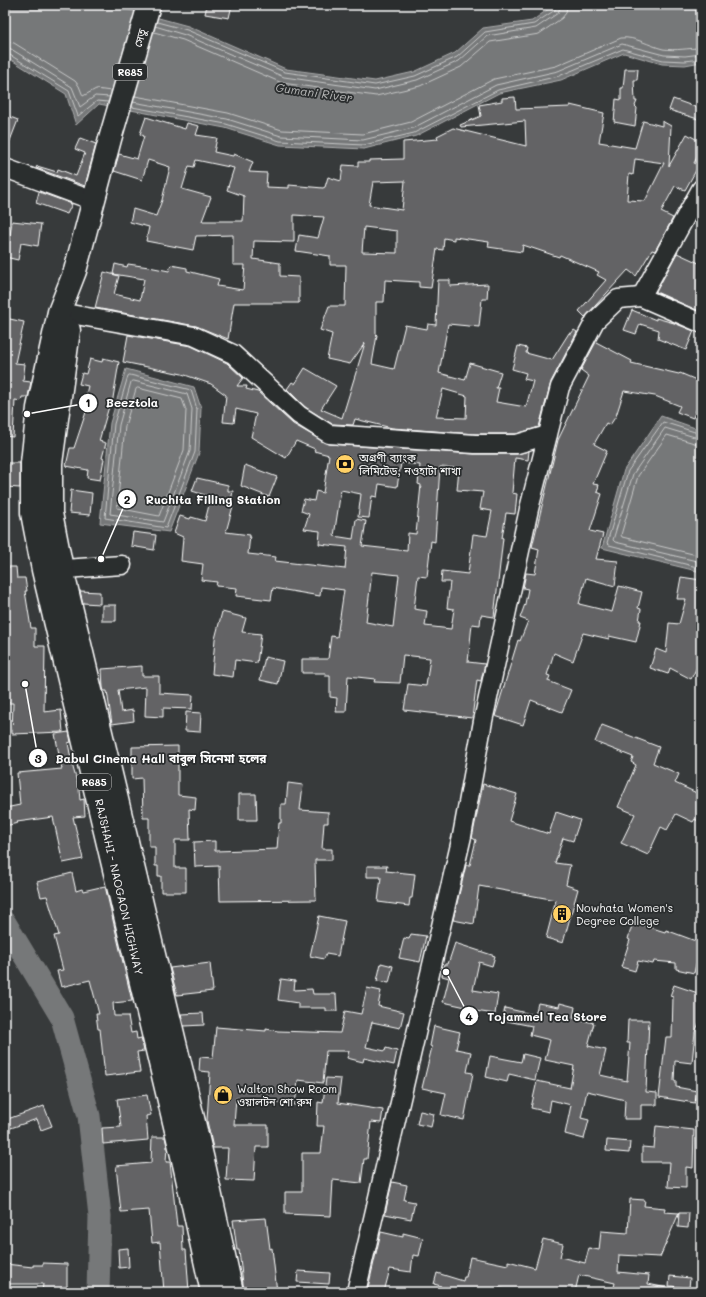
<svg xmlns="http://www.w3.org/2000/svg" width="706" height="1297" font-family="Mali,'Noto Sans Bengali',sans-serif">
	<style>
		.water { fill: #767879; stroke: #adaeaf }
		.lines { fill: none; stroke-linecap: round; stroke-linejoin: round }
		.shore { stroke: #c8c9c9; stroke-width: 1 }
		.river { stroke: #767879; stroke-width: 23 }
		.building { fill: #636465; stroke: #fff; fill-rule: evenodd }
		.minor-casing { stroke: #fff; stroke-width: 21 }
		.major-casing { stroke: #fff; stroke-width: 25 }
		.minor { stroke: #2a2d2e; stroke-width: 18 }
		.major { stroke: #2a2d2e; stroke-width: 22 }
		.labels { text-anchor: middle; stroke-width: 3.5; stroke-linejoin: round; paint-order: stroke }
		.shield { fill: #2a2d2e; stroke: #bfc0c0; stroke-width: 1 }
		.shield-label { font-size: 10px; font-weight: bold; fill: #fff }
		.street-label { font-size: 11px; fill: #fff; stroke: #2a2d2e }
		.poi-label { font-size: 11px; fill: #fff; stroke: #2a2d2e; text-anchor: start }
		.water-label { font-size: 12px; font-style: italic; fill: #b4b5b5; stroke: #2a2d2e }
		.leader { fill: none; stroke: #fff; stroke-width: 1.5 }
		.callout-dot { fill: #fff; stroke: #2a2d2e; stroke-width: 1.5 }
		.mark-label { font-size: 12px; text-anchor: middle; font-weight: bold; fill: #111 }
		.callout-label { font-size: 12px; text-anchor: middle; font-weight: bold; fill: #fff; stroke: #2a2d2e; stroke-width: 3.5; stroke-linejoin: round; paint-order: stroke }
	</style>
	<rect width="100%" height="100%" fill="#373a3b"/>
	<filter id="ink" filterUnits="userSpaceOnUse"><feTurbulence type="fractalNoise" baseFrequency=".025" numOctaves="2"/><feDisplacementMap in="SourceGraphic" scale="8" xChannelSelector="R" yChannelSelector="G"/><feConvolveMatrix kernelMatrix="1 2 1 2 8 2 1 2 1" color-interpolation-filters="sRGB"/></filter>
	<g filter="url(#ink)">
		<path class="water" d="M5,5H111L188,26L286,69L375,81L414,72L455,53L483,28L532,21L554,5H701V62L685,65L662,64L624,53L561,80L499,93L416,136L364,149L280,145L225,128L99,104L76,125L66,94L5,56Z
			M126,369L194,387L201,408L199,453L169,532L100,523L110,423Z
			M661,416L701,430V572L602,548L624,470Z"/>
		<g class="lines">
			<path class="shore" d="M157,22L187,30L285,72L375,85L415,76L457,57L485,32L534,24L555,10L556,5
				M155,26L185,35L284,77L375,90L417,80L459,61L487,36L536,28L558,13L561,5
				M154,32L183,40L282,83L376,96L420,86L461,67L490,42L539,34L562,18L566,13L567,5
				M5,41L14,43L75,81L79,86L83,96L96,89L111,91
				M5,47L11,49L72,87L80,107L95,96L110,97
				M5,52L69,91L78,116L97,101L108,102
				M135,96L228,113L282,130L363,134L411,122L494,79L556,66L621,38C634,36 650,46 663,49C676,51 688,48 701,48
				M133,102L227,119L281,136L363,140L413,128L496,85L558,71L622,44L664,55L685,56L701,54
				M132,107L226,124L280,141L364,145L414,133L498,90L559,76L623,49L663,60L685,61L701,59
				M130,375L191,390L197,409L195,452L166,528L105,518L114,424L128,376Z
				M134,381L187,394L192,409L190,451L163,522L110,514L119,425L131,382Z
				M138,388L182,399L186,410L184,450L159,516L117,508L125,426L136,389Z
				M701,434L663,422L628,471L607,543L609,545L701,568
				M701,439L665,428L633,474L613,540L615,542L701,562
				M701,445L667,435L638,476L621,535L622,537L701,556"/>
			<path class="river" d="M5,923L62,1018L89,1116L100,1216L98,1292"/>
		</g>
		<path class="building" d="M207,5H232L229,18L205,14Z
			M625,69H638L637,80H634L635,101H637L635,106L637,108L635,126L614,122L616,99L621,100V88H623Z
			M515,97L516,109L570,107V105L604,113L599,142L635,148L643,121L662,126V121L671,126L669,166L687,134L701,142V150L694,163L699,165L685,190L675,186L661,212L673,218L655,251L652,250L636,276L628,270L585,317L579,311L606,280L597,275L599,272L560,255L559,257L523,245L522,252L488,247L489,242L454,237V240L444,238L443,250L437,249L431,288L419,287V282L385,280L384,302H376V334L377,335L372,364L394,369L405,325L427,329L428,324L436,325L438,280H450V286L488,284L487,299H482L479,327L448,324L439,373L465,380L470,363L501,372L496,388H499L496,402L526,407L533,381L524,379L526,373L512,369L518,346L527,348L526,353L552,360L569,333L571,334L574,330L577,332L551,382L539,427L516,434H475L392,428L355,419L353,425L332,424L305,407L287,389L292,382L295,384L305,368L336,386L321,409L342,418L365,343L350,364L327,359L332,334L320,330L329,306H345L346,265H330V256L296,251L299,235L318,238L324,217L294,215V242L254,241L253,259L280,263V276L299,277V303H234L228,339L196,326L95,308L104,272L119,276L114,294L140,300L144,279L113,274L115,264L127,267L128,264L149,267L169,271L171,265L187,268V271L219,279L217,286L243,290L245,265H233V235L196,236L193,250L146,241L149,227L130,222L133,209L156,216L162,200L170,167L148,160L142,180L114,171L119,154L137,159L144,136L140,134L146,117L185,129L187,123L199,126L196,135L217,138L214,152L233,156L234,154L253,162L249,172L267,173L266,187L289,188V185L323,188L325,187L328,177L341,181L343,165L358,166V162H369V160L403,159V142L438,139L437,136L453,128L526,146L525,121L461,127L460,125L481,116L479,105L502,101V98ZM635,159L664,163L645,201L627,200L629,174L633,175ZM196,160L234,168L227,190L244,196L243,221H202L211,197L182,189L189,166L194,167ZM405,181L402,210L369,205L373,182ZM364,227L397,231V253L362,252ZM443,389L467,396L466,418L436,417Z
			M673,99L701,109V120L669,110Z
			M5,115L18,120L6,151H5Z
			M80,138L96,144L85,186L36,168L37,166L57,172L58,169L76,176L85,153L75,149Z
			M39,192L72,204L67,214L36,203Z
			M12,221L41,224L38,246L21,243L18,260L5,257V242L9,243Z
			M677,253L701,264V312L656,292Z
			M632,310L656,320V318L674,323L694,331L686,350L658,339L659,330L640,324L636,334L624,330Z
			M5,318L24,322L15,363L25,364L23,381L31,382L28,397H22L21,401L15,400L13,437L5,436Z
			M128,335L191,346L227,363L243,378L237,386H247L246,389L258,392L293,424L328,444L474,454H517L529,451L528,460L515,458L512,493L517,494L515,514L506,513L502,538H503L494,617L481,615L480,625L472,624L468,662L485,664L481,681L477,680L472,718L404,710L408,684L426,686L430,658L403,655L400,683L374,682L375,679L348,676L346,712H336L337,698L330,697V676H325L326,673H302V659H328L331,636L337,637L344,590L321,587L320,596L273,588L271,600L236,596L237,588L216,586L217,582L201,580L203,564L181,561L183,537L174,533L180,516L190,519L191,517L205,521L211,497L192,491L197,478L228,485V491H233L230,506H233L226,532L250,535L248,554L276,557L275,561L345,569L347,547L319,544L320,531L304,529L309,514L301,511L304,499L314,501L316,491L323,493L329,455L314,451L315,449L296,441L286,458L251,437L256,414L236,409L234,423L223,422L226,395L211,384L182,374L123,362ZM401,463L420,465L418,484L421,485L416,534L408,533L407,551L362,546L366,521L356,519L353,539L334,536L341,490L361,494L358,517L369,518L372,496L377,497L379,484L397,487ZM440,467L459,468L457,490L483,492L480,509L492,511L487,536L473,534L468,574L442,571L441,582H450L447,608L454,609L451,629L425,626L427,611L414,609L418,576L427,577L431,541L435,542ZM372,572L399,575L393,627L366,622Z
			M596,342L632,361L631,363L679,374L680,373L701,382V397L693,418L677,412L680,406L655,396L624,391L616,416L610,425L606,423L594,444L607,451L593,484L599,485L597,492L602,494L590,531L603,534L596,559L618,561L615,586L586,578L579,604L612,612L619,586L642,592L638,608L641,609L639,621H641L636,642L609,636V639L583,633L573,661L554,653L547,675L550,676L548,681L571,690L562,712L531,700L523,725L495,716L518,640L520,641L528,621L520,618L525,604L528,589L523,588L526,573L535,574L539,549L532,547L558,440L589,376L581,370Z
			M103,358L119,362L112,404L110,403L99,441L106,443L102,458L104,459L100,480L87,478L88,470L66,466L70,448H74L86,412L84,411L87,398H85L88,386L79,384L82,373L86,374L90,359L102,362Z
			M5,463H20V488L5,487Z
			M245,465L277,477L269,497L241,486Z
			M71,490L92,493L90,515L69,513Z
			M133,532L156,535L154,550L131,546Z
			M5,567H16L17,578H25L27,591H25L31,628H35V646H45L44,712L61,710L63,732L12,734L13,703H5Z
			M681,577L701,580V619L698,660L700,661L691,679L670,668L668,674L650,668L656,649L666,653L669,623L679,624L686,599H677Z
			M80,591L100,592V604L83,603Z
			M102,605H116V621H102Z
			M222,612L246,618L242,632L261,634L257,663L235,660L233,677L212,674L215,639Z
			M265,657L283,661L278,684L260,680Z
			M142,666V676H159V693L193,695L192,709L163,708V717L145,716L146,687L118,690L121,712L133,710L134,721L112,724L107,691H104L103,688L102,669Z
			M186,712L201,713L200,732L185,731Z
			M602,725L659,747L653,763L679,774L675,783L701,795V823L695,819L693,822L676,814L667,830L661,827L648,855L621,843L635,814L618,807L636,765L631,762L633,757L595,742Z
			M69,732L71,742L68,743L72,764L79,789L80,800L84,799L85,816L73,817L83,859L63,863L53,817L17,822L18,823L5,826V808L20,805L17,773L62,769L55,734Z
			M178,746V795L196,797L195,810L189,809L190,840H175V868H186V892H161V876H158V866H155V847H149V818H143L142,778L132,779V747Z
			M288,783L303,785L300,810L328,812V823H324L322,849H332V860H315L316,900L220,901L219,866L195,867L194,842L215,841V851L277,849L279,823H281V804H286Z
			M483,784L517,794L509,821L549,834L556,812L580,820L573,841L563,838L555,863L570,865L566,885L578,889L563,943L546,938L556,900L479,886L474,924L453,920L466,865H470L476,840L472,838Z
			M239,794H256L257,820H239Z
			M367,866H387L386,871L415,874L412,898H410L409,906L378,902L381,877H367Z
			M72,873L76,891L82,889L83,891L105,886L132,1001L113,1003L114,1016H128L131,1033L136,1032L137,1039L141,1038L144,1051L137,1052L140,1072L105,1076L100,1029H98L96,1014H99L90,980L61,987L57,971L63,970L54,936L59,935L47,896L41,897L37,882Z
			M319,916L345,921L338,956L326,954L324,959L310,956Z
			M633,922L665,932L666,930L701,943L694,973L676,969V963L654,961L653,964L638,961L635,971L621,967L630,940L628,939Z
			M411,934L426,936L420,962L399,958L404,938L409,939Z
			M455,943L495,956L492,966L479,962L473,990L498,994L495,1014L475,1011V1009L443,1002L449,978L442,976L445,964H448Z
			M210,963L213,991L177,995L170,968Z
			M381,963L393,966L389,983L377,981Z
			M281,979L295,981L294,990L312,989L313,994H336L337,1011H326V1008H298V1003L278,1000Z
			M674,985L701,994V1019L695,1032L692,1063L675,1061L674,1081H676V1087L697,1091L695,1103L659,1097L666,1037H672L673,997L670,996Z
			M367,988L381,991L378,1006L404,1012L400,1028L372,1022L366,1047L385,1051L386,1048L397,1051L394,1065L364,1058L363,1062L347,1058L349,1051H326L323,1083L298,1080L295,1105L236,1098L234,1125H268V1147H256L254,1181L226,1180L228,1148H213L207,1121L210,1072L199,1071L200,1057L213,1058L216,1027L266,1031V1029L278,1031L340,1033L345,1011L361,1014Z
			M538,1003L559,1007L560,1003L575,1007L573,1018L594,1023L588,1046L606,1050L600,1075L627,1081L630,1043H627L628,1020H649L646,1092L657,1093V1105H641V1119H624L625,1100L587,1091L581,1118L589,1120L584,1139L565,1134L571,1105L551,1100L549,1112L531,1108L537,1081L570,1088L574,1066L545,1060L550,1040L530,1035L532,1026L502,1020L505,1008L535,1015Z
			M203,1013L204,1025L184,1026L181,1014Z
			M434,1026L460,1032L456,1049L471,1052L467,1072L473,1073L464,1120L441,1115L446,1093L422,1088L432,1047L430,1046Z
			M523,1054L540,1058L535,1080L509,1074L507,1082L486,1077L490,1056L521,1062Z
			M326,1078L341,1079L338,1103L383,1110L381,1123L371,1122L367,1159H364L361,1183L333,1180L331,1216L285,1214V1192H302V1153H321L324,1126H317L318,1102L323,1103Z
			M147,1095L151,1115L146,1116L148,1140L103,1144L102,1128L121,1127L117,1099Z
			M44,1106L52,1126L41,1130L37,1119L5,1130V1120Z
			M420,1111L434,1114L431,1127L417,1124Z
			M656,1126L694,1130L693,1168L686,1167V1188L668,1187L670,1162H642V1147L654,1148Z
			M152,1137H165L167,1146L166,1162H170L177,1226H182L183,1250H186L189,1292H164L160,1242L152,1243L149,1210L121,1212L116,1166L151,1163Z
			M607,1140L630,1142L629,1153L606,1151Z
			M392,1182L407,1185L404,1200L415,1202L411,1219L385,1214Z
			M630,1199L645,1200L644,1206L665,1208L664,1212L679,1213L660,1257L619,1255L618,1272L649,1275L648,1284L667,1288V1292H619L613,1291L615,1283L579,1275L575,1292H515L499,1288L498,1292H463L451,1289L450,1292H438L441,1286L434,1284L437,1273L463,1281L464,1277H466L470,1257L508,1265V1261L535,1268L543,1239L563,1244L560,1257L585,1263L589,1248L599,1250L601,1231L628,1233Z
			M679,1213H689L688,1228L678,1227Z
			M266,1218L270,1249L272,1248L277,1292H244L239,1250H237L233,1220Z
			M381,1232L403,1237V1233L423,1238L419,1256L413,1255L411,1272L390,1269L384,1292H367Z
			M128,1248L129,1267L119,1268L118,1249Z
			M43,1263L67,1264V1292L42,1291L43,1284H5V1264L33,1267V1265H43Z
			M298,1271L330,1273L329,1284L297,1282Z
			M670,1276L690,1278L689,1288L669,1286Z"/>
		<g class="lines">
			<defs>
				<path id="minor" d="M5,168L94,201
					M641,297L701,189
					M59,312L194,336L233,354L299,415L329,434L475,444H517L548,435
					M50,570L122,565
					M356,1292L462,836L483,721L529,509L560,387L595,321L618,299L641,297L701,323"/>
				<path id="major" d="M149,5L110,139L75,271L59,312L38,408L32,463V513L43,570L184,1164L212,1292
					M69,330L51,463V513L62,569L203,1160L232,1292"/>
			</defs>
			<use href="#minor" class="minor-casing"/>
			<use href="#major" class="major-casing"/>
			<use href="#minor" class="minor"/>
			<use href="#major" class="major"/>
		</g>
	</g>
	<defs>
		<symbol id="bank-disc" viewBox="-11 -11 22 22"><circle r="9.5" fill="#ffd166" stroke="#2a2d2e"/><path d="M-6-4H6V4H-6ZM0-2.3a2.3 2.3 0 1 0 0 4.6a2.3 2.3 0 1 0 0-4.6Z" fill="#111"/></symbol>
		<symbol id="building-disc" viewBox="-11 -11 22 22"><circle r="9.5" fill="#ffd166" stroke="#2a2d2e"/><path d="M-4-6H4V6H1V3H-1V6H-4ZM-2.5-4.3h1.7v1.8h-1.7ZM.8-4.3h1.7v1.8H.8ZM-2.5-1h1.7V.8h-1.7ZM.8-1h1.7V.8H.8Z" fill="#111"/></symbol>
		<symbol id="shop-disc" viewBox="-11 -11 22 22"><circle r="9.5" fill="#ffd166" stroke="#2a2d2e"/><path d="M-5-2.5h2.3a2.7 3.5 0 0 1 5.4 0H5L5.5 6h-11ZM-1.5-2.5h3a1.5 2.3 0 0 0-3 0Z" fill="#111"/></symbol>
	</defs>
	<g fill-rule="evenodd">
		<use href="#bank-disc" x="334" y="453" width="22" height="22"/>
		<use href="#building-disc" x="551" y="903" width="22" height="22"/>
		<use href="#shop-disc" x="212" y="1084" width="22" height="22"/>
	</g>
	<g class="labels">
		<g class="shield">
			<rect x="113" y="64" width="34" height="16" rx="3"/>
			<rect x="77" y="774" width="34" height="16" rx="3"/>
		</g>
		<g class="shield-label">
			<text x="130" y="76">R685</text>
			<text x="94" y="786">R685</text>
		</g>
		<g class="street-label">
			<text transform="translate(140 38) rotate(-74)" y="4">সেতু</text>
			<text transform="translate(119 887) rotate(77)" y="4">RAJSHAHI - NAOGAON HIGHWAY</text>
		</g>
		<g class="poi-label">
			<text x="359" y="462">অগ্রণী ব্যাংক<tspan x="359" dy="13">লিমিটেড, নওহাটা শাখা</tspan></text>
			<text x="576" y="912">Nowhata Women's<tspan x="576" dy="13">Degree College</tspan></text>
			<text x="237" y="1093">Walton Show Room<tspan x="237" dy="13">ওয়ালটন শো রুম</tspan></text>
		</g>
		<g class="water-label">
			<text transform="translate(314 93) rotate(8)" y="4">Gumani River</text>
		</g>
	</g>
	<path class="leader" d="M27 414L88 403M101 559L127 499M25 684L38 758M446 972L469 1016"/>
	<g class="callout-dot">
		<circle cx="27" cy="414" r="4"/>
		<circle cx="101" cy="559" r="4"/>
		<circle cx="25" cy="684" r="4"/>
		<circle cx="446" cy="972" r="4"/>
		<circle cx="88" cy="403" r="10"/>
		<circle cx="127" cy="499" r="10"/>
		<circle cx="38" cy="758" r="10"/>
		<circle cx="469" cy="1016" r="10"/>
	</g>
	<g class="mark-label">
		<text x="88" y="407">1</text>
		<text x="127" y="504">2</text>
		<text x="38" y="763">3</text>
		<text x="469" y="1021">4</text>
	</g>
	<g class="callout-label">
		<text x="132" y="407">Beeztola</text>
		<text x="213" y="504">Ruchita Filling Station</text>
		<text x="161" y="763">Babul Cinema Hall বাবুল সিনেমা হলের</text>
		<text x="547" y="1021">Tojammel Tea Store</text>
	</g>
	<rect width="706" height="1297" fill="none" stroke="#2a2d2e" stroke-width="20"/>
	<rect x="10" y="10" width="686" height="1277" fill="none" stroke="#fff" stroke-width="1.5" filter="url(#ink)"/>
</svg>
